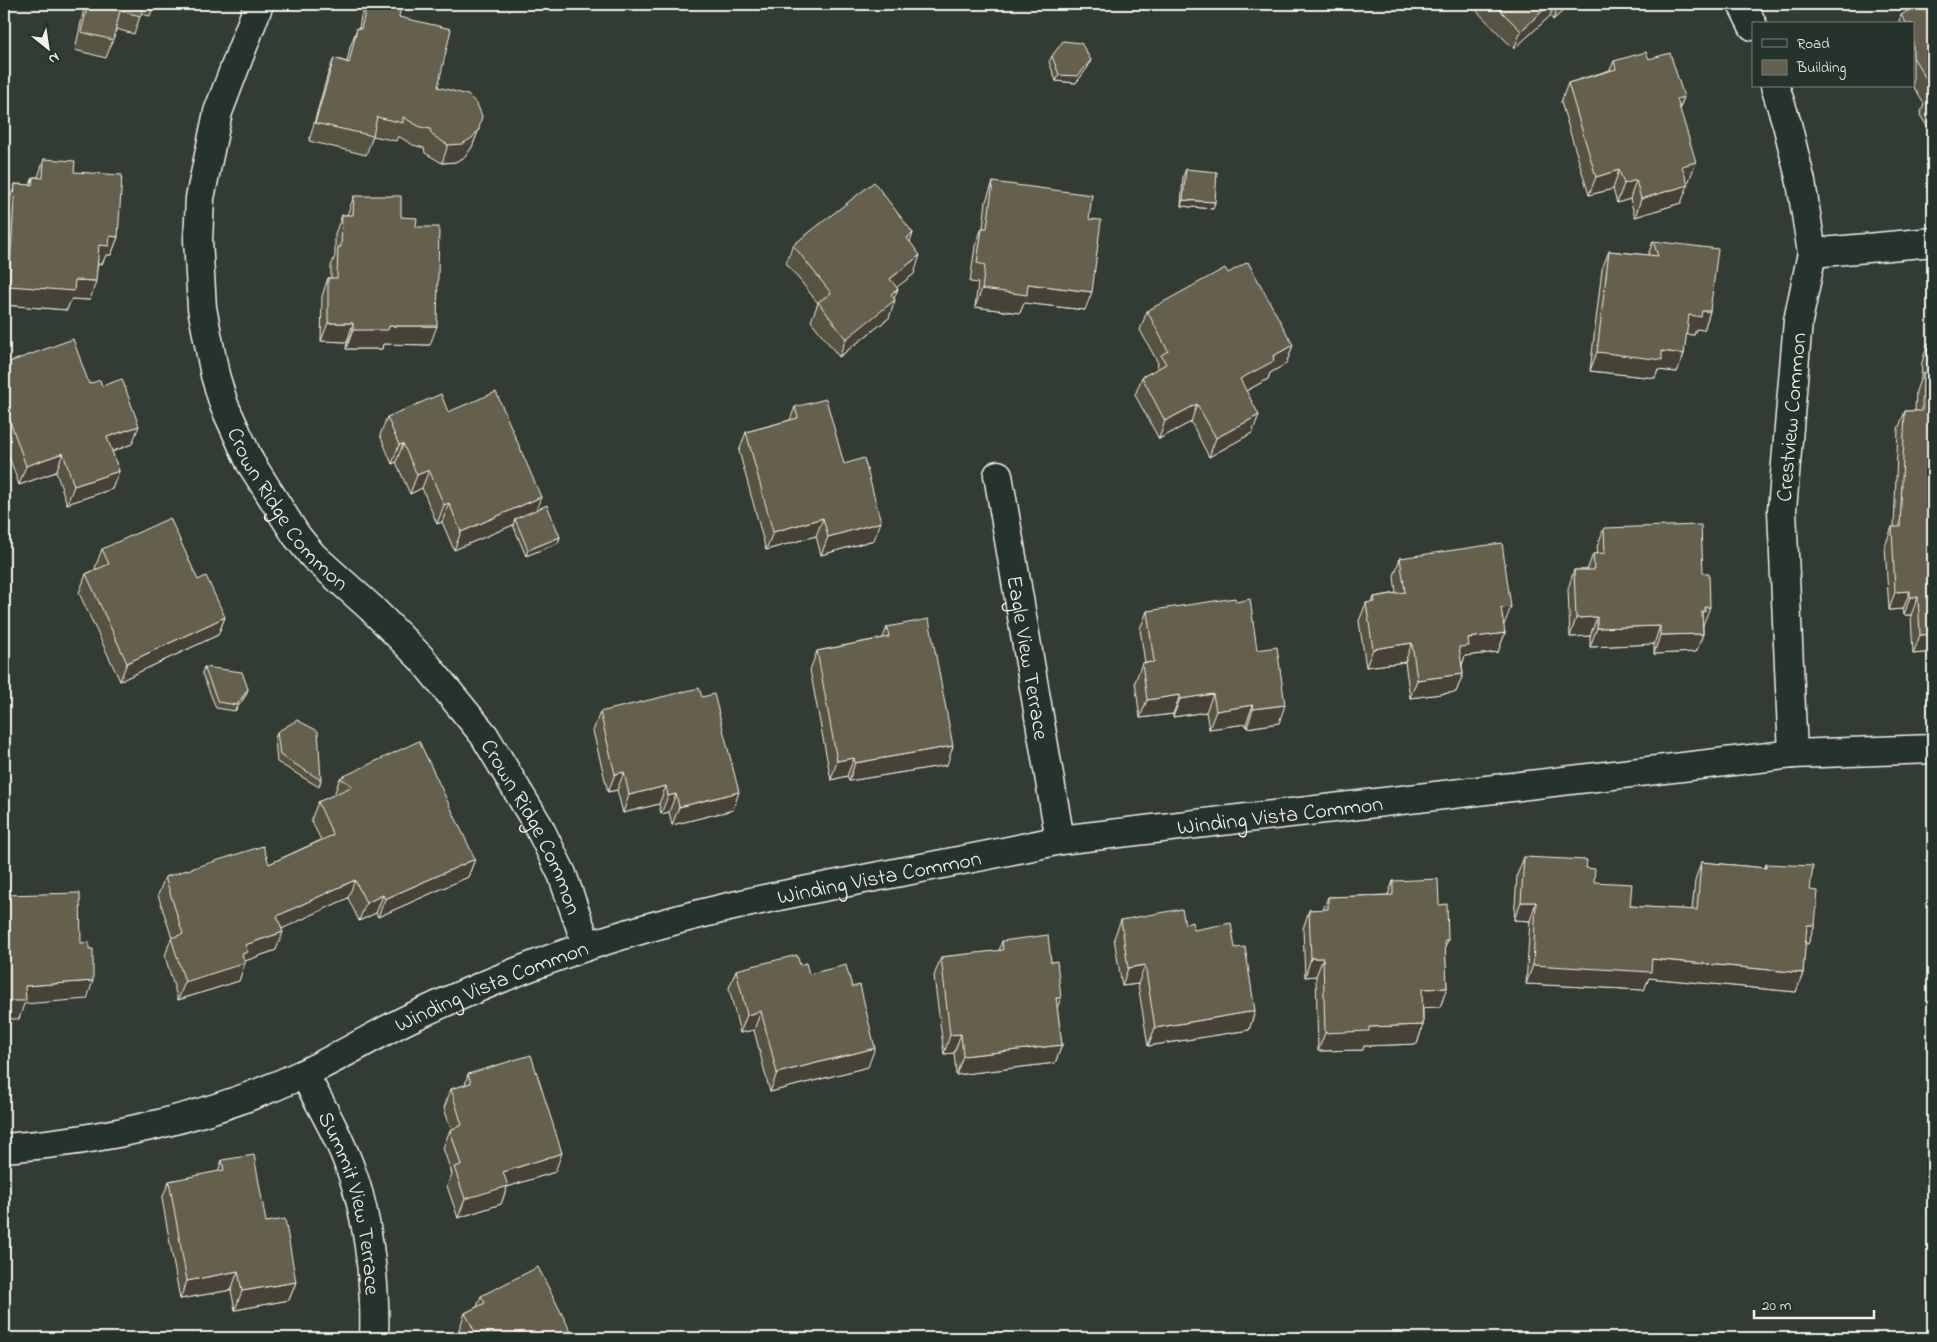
<svg xmlns="http://www.w3.org/2000/svg" width="1937" height="1342" font-family="'Indie Flower',sans-serif">
	<style>
		.lines { fill: none; stroke-linecap: round; stroke-linejoin: round }
		.minor-casing { stroke: #f4f1e8; stroke-width: 31 }
		.minor { stroke: #26332d; stroke-width: 28 }
		.wall { fill: #575243; stroke: #f4f1e8 }
		.shaded-wall { fill: #474237; stroke: #f4f1e8 }
		.building { fill: #655f4e; stroke: #f4f1e8 }
		.labels { text-anchor: middle; stroke-width: 4.5; stroke-linejoin: round; paint-order: stroke }
		.street-label { font-size: 22px; fill: #f4f1e8; stroke: #26332d }
	</style>
	<rect width="100%" height="100%" fill="#333c34"/>
	<filter id="ink" filterUnits="userSpaceOnUse"><feTurbulence type="fractalNoise" baseFrequency=".02" numOctaves="2"/><feDisplacementMap in="SourceGraphic" scale="10" xChannelSelector="R" yChannelSelector="G"/><feConvolveMatrix kernelMatrix="1 2 1 2 8 2 1 2 1" color-interpolation-filters="sRGB"/></filter>
	<g filter="url(#ink)">
		<g class="lines">
			<defs>
				<g id="minor">
					<path id="s1" d="M259,4L218,112L200,198L198,240L202,308L215,375L224,405L250,462L296,535L313,556L371,608L421,658L484,735L538,825L562,874L587,946"/>
					<path d="M1742,4L1753,26"/>
					<path d="M1775,86L1787,124L1801,182L1812,253L1798,321L1782,510L1793,754"/>
					<path d="M1812,253L1933,242"/>
					<path id="s2" d="M998,475L1060,840"/>
					<path id="s3" d="M304,1074C322,1107 341,1140 353,1176C369,1222 376,1290 374,1338"/>
					<path id="s4" d="M4,1148C105,1141 212,1117 305,1073C340,1057 373,1036 408,1019C466,992 527,966 588,946C741,895 903,875 1060,840L1793,754L1933,749"/>
				</g>
			</defs>
			<use href="#minor" class="minor-casing"/>
			<use href="#minor" class="minor"/>
		</g>
		<path class="wall" d="M85,4H154L150,16L141,14L134,34L116,29L113,40L106,58L75,50Z
			M366,4H396L399,17L438,87L479,129L472,147L465,157L455,162L442,163L425,153L424,148L413,145L398,136L396,141L373,136L366,155L309,141L327,77L334,58L347,62L350,47L357,28H359L361,16Z
			M1470,4H1570L1553,20L1550,16L1514,49Z
			M1933,4V136L1920,115L1924,104L1913,86V24H1898L1901,15Z
			M1052,56L1088,67L1076,83L1056,81L1049,62Z
			M1649,59L1684,97L1680,108L1689,181H1687L1681,203L1635,217L1630,199L1617,203L1613,189L1589,195L1561,102L1568,83L1610,70L1614,61Z
			M44,159L74,172L118,237L111,255H106L102,264H98L90,300L71,299L67,310L4,305V282L9,202L15,184L30,185L33,177H38Z
			M1186,169L1215,202L1213,209L1181,206L1183,176Z
			M993,182L1089,219L1085,310L1024,303L1020,313L975,307L978,283L970,282L975,246L982,228H983L986,201Z
			M354,196L401,217L416,227L430,345L383,344L382,349H346L347,342L321,341L322,296L328,278H331V266L335,256V234L342,215H347Z
			M913,233L910,242L914,274L896,287L894,298L889,318L839,357L811,321L818,303L786,263L793,245Z
			M1653,241L1710,311L1704,330L1696,329L1694,335L1686,334L1684,354L1677,372L1658,370L1655,378L1590,371L1602,269L1609,251L1648,255Z
			M1228,273L1293,345L1286,364L1270,373L1268,379L1246,391L1252,433L1209,457L1191,422L1159,439L1135,395L1142,377L1156,370L1158,363L1140,330L1147,311Z
			M1928,343L1933,344V652L1913,654L1911,615H1904L1903,609L1889,610L1885,546L1892,527H1894L1898,429L1905,411H1915L1916,391L1921,377L1922,362Z
			M4,364L89,384L102,386L132,444L112,452L119,471L112,489L67,504L56,472L19,485L4,442Z
			M795,407L844,464L874,540L821,555L816,536L766,550L739,451L746,432L790,420Z
			M448,412L537,510L560,537L558,543L526,556L513,525L454,550L442,522L437,524L422,488L410,494L396,462L392,464L380,435L387,417Z
			M1604,528L1703,625V634L1696,652L1654,654V644L1590,647V636L1570,637L1568,589L1574,570H1587L1593,554H1598L1597,547Z
			M102,549L225,617L218,635L120,681L79,593L86,574L96,569L95,568Z
			M1400,558L1504,625H1503L1505,633L1498,652L1465,656L1462,665L1463,674L1456,692L1410,698L1405,662L1366,667L1359,621L1366,603L1372,602L1374,597L1396,593L1394,576Z
			M1236,602L1257,650L1279,723L1247,728L1246,724L1209,729L1206,712L1173,717V714L1140,718L1135,682L1142,663H1145L1140,629L1147,611Z
			M887,627L947,765L849,781L847,776L831,780L810,670L817,651L883,638Z
			M204,667L246,695L235,711L216,708L202,673Z
			M600,712L733,810L672,825L669,812L661,814L659,804L623,813L617,790L608,792L593,731Z
			M277,732L321,780L319,787L277,762L275,739Z
			M340,778L475,859L468,877L378,917L376,913L359,921L348,898L281,929L276,950L245,961L239,981L178,1000L165,956L171,938H172L158,895L165,877L269,864L321,840L311,820L318,802L334,795Z
			M1524,857L1586,868L1594,882L1630,906L1692,910L1695,881L1701,862L1765,868L1766,864L1810,890L1815,925L1808,944L1805,943L1803,973L1796,992L1649,978L1644,990L1526,984L1530,921L1514,920L1517,875Z
			M1393,881L1439,905L1445,948L1447,988L1440,1007H1423V1025L1417,1044L1364,1046L1363,1050L1318,1051L1316,976L1305,977L1303,929L1309,910H1323L1328,897L1388,895Z
			M1121,920L1185,924L1194,930L1235,948L1255,1011L1249,1030L1148,1046L1138,984L1122,986L1114,938Z
			M1002,941L1051,962L1061,998L1057,1007L1062,1045L1055,1063L956,1075L954,1053L944,1054L934,976L941,957L999,951Z
			M800,965L868,1067L770,1092L754,1030L740,1033L729,988L736,970Z
			M468,1074L555,1172L507,1187L501,1204L458,1218L447,1186L452,1174L443,1148L450,1130L451,1129L444,1108L451,1089L465,1085Z
			M222,1160L266,1222L296,1282L289,1300L235,1310L231,1290L180,1299L162,1199L169,1181L218,1172Z
			M481,1296L574,1338H462L458,1332L465,1313L477,1307Z"/>
		<path class="shaded-wall" d="M1550,4H1554L1550,16L1514,49L1521,31Z
			M1559,4H1570L1553,20Z
			M1091,60L1088,67L1076,83L1056,81L1059,75Z
			M1684,97L1677,115V99Z
			M479,129L472,147L465,157L455,162L442,163L448,145Z
			M1696,162L1689,181L1676,184L1682,166Z
			M1619,170L1613,189L1589,195L1596,177Z
			M1636,180L1630,199L1617,203L1624,184Z
			M1688,185L1681,203L1635,217L1641,199Z
			M1183,200L1215,202L1213,209L1181,206Z
			M913,233L907,251V238Z
			M110,236L118,237L111,255H106L102,264H92L99,245Z
			M920,255L914,274L883,298L890,279Z
			M75,280L96,281L90,300L71,299L67,310L4,305V301L9,286Z
			M1028,284L1092,292L1085,310L1024,303L1020,313L975,307L982,289Z
			M898,289L893,301L895,300L889,318L839,357L846,339L891,294Z
			M1702,311H1710L1704,330L1696,329L1694,335L1682,334L1689,315Z
			M328,323H353L347,342L321,341Z
			M389,326H437L430,345L383,344L382,349H346L353,330Z
			M1293,345L1286,364L1270,373L1268,379L1233,398L1240,379L1273,356Z
			M1662,351L1684,354L1677,372L1658,370L1655,378L1590,371L1597,352Z
			M1197,404L1191,422L1159,439L1165,421Z
			M1259,415L1252,433L1209,457L1216,438Z
			M139,426L132,444L100,456L107,437Z
			M403,444L396,462L392,464L399,445Z
			M63,453L56,472L19,485L26,466Z
			M429,470L422,488L410,494L417,475Z
			M119,471L112,489L67,504L74,486Z
			M541,497L534,516L515,519L513,525L454,550L461,532Z
			M449,503L442,522L437,524L444,505Z
			M823,518L816,536L766,550L773,532Z
			M881,522L874,540L821,555L828,537Z
			M560,537L558,543L526,556L528,550Z
			M1910,591L1903,609L1889,610L1895,592Z
			M1910,597H1918L1911,615H1904Z
			M1511,607L1504,625L1494,626L1501,608Z
			M1705,607H1710L1703,625H1700L1702,611Z
			M225,617L218,635L120,681L127,663Z
			M1597,617L1590,636L1570,637L1576,618Z
			M1660,626L1654,644L1590,647L1597,628Z
			M1505,633L1498,652L1465,656L1462,665L1453,666L1459,647L1468,638Z
			M1703,634L1696,652L1654,654L1660,635Z
			M1933,634V652L1913,654L1920,635Z
			M1412,643L1405,662L1366,667L1373,649Z
			M1463,674L1456,692L1410,698L1417,680Z
			M248,689L246,695L235,711L237,705Z
			M1213,694L1206,712L1173,717L1180,699Z
			M1180,695L1173,714L1140,718L1147,700Z
			M1253,705L1246,724L1209,729L1216,711Z
			M1285,705L1279,723L1247,728L1253,709Z
			M953,746L947,765L849,781L855,763Z
			M854,758L847,776L831,780L837,761Z
			M624,772L617,790L608,792L615,774Z
			M666,786L659,804L623,813L629,795Z
			M739,792L733,810L672,825L679,807Z
			M676,794L669,812L661,814L668,796Z
			M475,859L468,877L378,917L385,899Z
			M355,880L348,898L271,934L277,916Z
			M383,895L376,913L359,921L366,903Z
			M1521,902H1536L1530,921L1514,920Z
			M1807,925H1815L1808,944L1800,943Z
			M283,932L276,950L245,961V963L239,981L178,1000L185,982L245,945Z
			M1445,940H1448L1441,958Z
			M1311,958H1323L1316,976L1305,977Z
			M1652,959L1803,973L1796,992L1649,978L1644,990L1526,984L1533,965Z
			M1145,965L1138,984L1122,986L1128,968Z
			M93,981L87,999L24,1004L19,1019H4V1001L25,986Z
			M1447,988L1440,1007L1415,1008L1422,989Z
			M1056,998H1061L1054,1016Z
			M761,1011L754,1030L740,1033L747,1015Z
			M1255,1011L1249,1030L1148,1046L1155,1028Z
			M1423,1025L1417,1044L1364,1046L1363,1050L1318,1051L1325,1033L1369,1027Z
			M961,1034L954,1053L944,1054L950,1035Z
			M1062,1045L1055,1063L956,1075L963,1056Z
			M875,1048L868,1067L770,1092L777,1073Z
			M562,1153L555,1172L507,1187L501,1204L458,1218L465,1199L503,1172Z
			M238,1271L231,1290L180,1299L187,1281Z
			M296,1282L289,1300L235,1310L242,1291Z"/>
		<path class="building" d="M88,4H143L141,16L120,11L113,40L81,32Z
			M367,4H396L401,5L399,17L451,29L438,87L468,95L477,104L482,116L479,129L472,138L462,144L448,145L432,135L430,129L420,127L403,117V123L377,117L373,136L315,123L334,58L349,63L357,28L361,29Z
			M1494,4H1550L1521,31Z
			M1919,4H1933V90L1913,57V24H1907L1901,15Z
			M1063,41L1081,43L1091,60L1078,76L1059,75L1052,56Z
			M1646,52L1649,59L1670,53L1684,97L1677,99L1696,162L1682,166L1688,185L1641,199L1636,180L1624,184L1619,170L1596,177L1568,83L1616,69L1614,61Z
			M1933,92V107L1927,96Z
			M44,159L75,161L74,172L122,175L118,237L110,236L109,246L99,245L96,281L75,280L74,291L9,286L15,184L32,185L33,177L43,178Z
			M1186,169L1217,172L1215,202L1183,200Z
			M874,182L913,233L907,238L920,255L890,279L898,289L891,294L895,300L846,339L818,302L831,293L793,245Z
			M993,182L1092,195L1089,219L1101,220L1092,292L1028,284L1027,295L982,289L985,265L977,263L982,228H987Z
			M354,196H401V217L417,218L416,227H439L437,326H389L388,330H353V323H328V278H337L338,247H341L342,215H353Z
			M1653,241L1718,249L1710,311H1702L1701,317L1689,315L1684,354L1662,351V360L1597,352L1609,251L1658,256Z
			M1248,262L1293,345L1273,356L1274,361L1240,379L1259,415L1216,438L1197,404L1165,421L1142,377L1166,364L1161,355L1168,351L1147,311L1225,268L1228,273Z
			M73,339L89,384L100,380L102,386L122,379L139,426L107,437L119,471L74,486L63,453L26,466L4,404V364Z
			M1928,343L1933,344V634L1920,635L1918,597H1910V591L1895,592L1892,527H1900L1905,411H1922L1923,373H1927Z
			M496,392L541,497L461,532L449,503L444,505L429,470L417,475L403,444L399,445L387,417L441,394L448,412Z
			M826,399L844,464L864,458L881,522L828,537L823,518L773,532L746,432L798,418L795,407Z
			M547,505L560,537L528,550L515,519Z
			M170,518L198,580L206,576L225,617L127,663L86,574L109,564L102,549Z
			M1701,525L1703,573H1709L1710,607H1705V612L1702,611L1703,634L1660,635V626L1597,628V617L1576,618L1574,570H1594L1593,554L1605,553L1604,528Z
			M1502,543L1511,607L1501,608L1505,633L1468,638L1469,646L1459,647L1463,674L1417,680L1412,643L1373,649L1366,603L1375,602L1374,597L1405,592L1400,558Z
			M1235,598L1236,602L1250,599L1257,650L1277,647L1285,705L1253,709V705L1216,711L1213,694L1180,699V695L1147,700L1142,663L1154,662L1147,611Z
			M929,619L953,746L855,763L854,758L837,761L817,651L889,637L887,627Z
			M204,667L242,672L248,689L237,705L218,702Z
			M699,688L702,697L714,694L739,792L679,807L676,794L668,796L666,786L629,795L624,772L615,774L600,712Z
			M297,720L318,731L321,780L280,755L277,732Z
			M419,741L475,859L385,899L383,895L366,903L355,880L277,916L283,932L245,945L248,952L242,954L245,963L185,982L171,938L183,934L165,877L263,846L269,864L333,835L318,802L353,786L340,778Z
			M1524,857L1587,860L1586,868L1595,869L1594,882L1632,884L1630,906L1697,910L1701,862L1766,868V864L1813,866L1810,890L1818,891L1815,925H1807L1803,973L1652,959L1651,972L1533,965L1536,902H1521Z
			M1438,879L1439,905L1447,904L1448,940H1445L1447,988L1422,989L1423,1025L1369,1027V1031L1325,1033L1323,958H1311L1309,910L1328,909V897L1393,895V881Z
			M80,893L81,943L89,942V949H93V981L25,986L26,1001H4V895Z
			M1182,909L1185,924L1193,922L1194,930L1231,923L1235,948L1245,947L1255,1011L1155,1028L1145,965L1128,968L1121,920Z
			M1048,935L1051,962L1057,961L1061,998H1056L1062,1045L963,1056L961,1034L950,1035L941,957L1003,950L1002,941Z
			M797,955L800,965L806,963L809,974L846,965L852,987L860,985L875,1048L777,1073L761,1011L747,1015L736,970Z
			M531,1055L562,1153L503,1172L508,1186L465,1199L454,1167L461,1165L450,1130L462,1125L451,1089L471,1083L468,1074Z
			M254,1155L266,1222L285,1219L296,1282L242,1291L238,1271L187,1281L169,1181L224,1170L222,1160Z
			M538,1267L574,1338H478L465,1313L485,1303L481,1296Z"/>
	</g>
	<g class="labels">
		<g class="street-label">
			<text transform="translate(1790 417) rotate(-85)" y="8">Crestview Common</text>
			<text dy="8" stroke="none"><textPath href="#s1" startOffset="536">Crown Ridge Common</textPath></text>
			<text dy="8" stroke="none"><textPath href="#s2" startOffset="185">Eagle View Terrace</textPath></text>
			<text dy="8" stroke="none"><textPath href="#s4" startOffset="1328">Winding Vista Common</textPath></text>
			<text dy="8" stroke="none"><textPath href="#s1" startOffset="941">Crown Ridge Common</textPath></text>
			<text dy="8" stroke="none"><textPath href="#s4" startOffset="922">Winding Vista Common</textPath></text>
			<text dy="8" stroke="none"><textPath href="#s4" startOffset="518">Winding Vista Common</textPath></text>
			<text dy="8" stroke="none"><textPath href="#s3" startOffset="139">Summit View Terrace</textPath></text>
		</g>
	</g>
	<rect width="1937" height="1342" fill="none" stroke="#26332d" stroke-width="20"/>
	<rect x="10" y="10" width="1917" height="1322" fill="none" stroke="#f4f1e8" stroke-width="2" filter="url(#ink)"/>
	<rect x="1752" y="22" width="162" height="65" fill="#26332d" stroke="#787f78"/>
	<rect x="1762" y="39" width="25" height="8" fill="#26332d" stroke="#787f78"/>
	<text x="1797" y="48" font-size="15" fill="#f4f1e8">Road</text>
	<rect x="1762" y="60" width="25" height="15" fill="#655f4e" stroke="#787f78"/>
	<text x="1797" y="72" font-size="15" fill="#f4f1e8">Building</text>
	<g transform="translate(48 48) rotate(150)" stroke="#26332d" stroke-width="4" paint-order="stroke">
	<path d="M0-4L9 19L0 12L-9 19Z" fill="#f4f1e8"/>
	<text y="-8" font-size="14" font-weight="bold" text-anchor="middle" fill="#f4f1e8">N</text>
	</g>
	<path d="M1754 1310v8h120v-8" fill="none" stroke="#f4f1e8" stroke-width="2.5"/>
	<text x="1762" y="1310" font-size="15" fill="#f4f1e8" stroke="#26332d" stroke-width="4" paint-order="stroke">20 m</text>
</svg>
